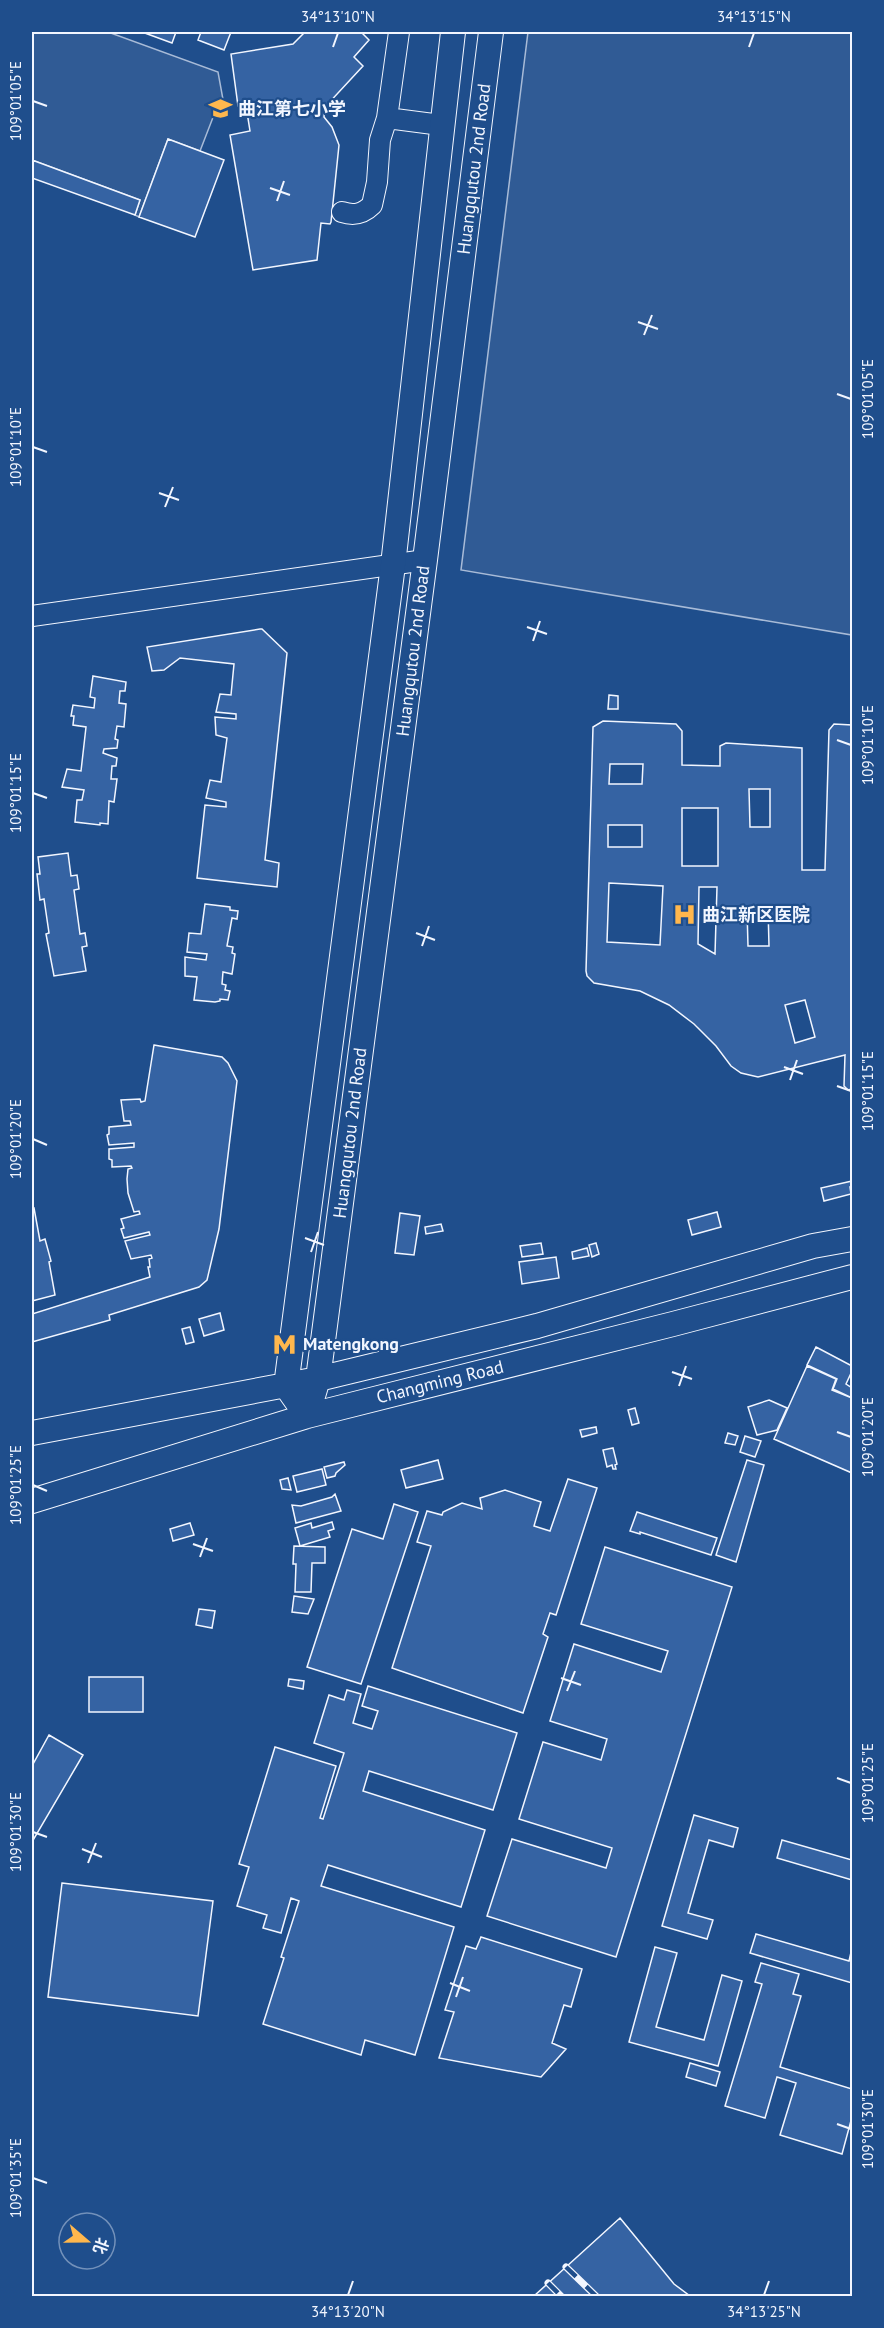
<svg xmlns="http://www.w3.org/2000/svg" width="884" height="2328" font-family="'PT Sans','Noto Sans SC',sans-serif">
	<style>
		.built { fill: #305b95; stroke: #a8bbd7; stroke-width: 1.5 }
		.building { fill: #3563a3; stroke: #f2f6ff; stroke-width: 1.5; fill-rule: evenodd }
		.lines { fill: none; stroke-linecap: round; stroke-linejoin: round }
		.minor-casing { stroke: #f2f6ff; stroke-width: 22 }
		.major-casing { stroke: #f2f6ff; stroke-width: 26 }
		.minor { stroke: #1f4e8c; stroke-width: 20 }
		.major { stroke: #1f4e8c; stroke-width: 24 }
		.rail-casing { stroke: #f2f6ff; stroke-width: 7 }
		.rail { stroke: #1f4e8c; stroke-width: 4.5; stroke-dasharray: 14; stroke-linecap: butt }
		.ticks { fill: none; stroke: #f2f6ff; stroke-width: 2 }
		.labels { text-anchor: middle; stroke-width: 4.5; stroke-linejoin: round; paint-order: stroke }
		.poi-label { font-size: 18px; font-weight: bold; fill: #f2f6ff; stroke: #1f4e8c; text-anchor: start }
		.street-label { font-size: 18px; fill: #f2f6ff; stroke: #1f4e8c }
		.neatline { fill: none; stroke: #f2f6ff; stroke-width: 2 }
		.ticks-label { font-size: 15px; text-anchor: middle; fill: #f2f6ff }
	</style>
	<rect width="100%" height="100%" fill="#1f4e8c"/>
	<path class="built" d="M32,32H108L218,72L224,105L217,107L200,151L168,139L139,217L135,215L140,200L32,160Z
		M528,32H852V635L461,570Z"/>
	<path class="building" d="M142,32H176L172,43Z
		M201,32H231L224,50L198,40Z
		M305,32H361L369,40L354,57L363,66L325,107L324,117L332,127L339,145L331,222L330,224L321,223L317,260L253,270L230,135L250,131L246,106H238L231,54L293,44Z
		M168,139L224,160L195,237L139,217Z
		M32,160L140,200L135,215L32,178Z
		M260,629H262L287,653L265,860L279,863L277,887L197,878L205,805L226,807V802L206,798L210,780L221,782L227,738L216,735L215,717L236,719V714L216,712L220,694L231,695L234,664L180,658L164,670L152,671L147,647Z
		M93,676L126,682L125,691H120L119,703L126,704L124,727L117,726L115,739L118,740L117,748L104,749L103,753L117,758L116,766H112L111,779H117L114,802L109,801L108,824L100,823V825L75,822L77,800H82L84,790L62,787L67,769L81,771L86,727L73,725L74,716H71L73,705L94,708L95,698L90,697Z
		M609,695L618,696V709H608Z
		M603,721L676,724L682,731V765L720,766V746L726,743L802,748V870H825L829,730L834,724L852,725V1089L848,1090L844,1086L845,1055L758,1077L741,1073L731,1066L716,1046L694,1024L669,1005L640,991L594,983L587,976L586,971L593,727ZM610,764H643L642,784H609ZM749,789H770V827H750ZM682,808H718V866H682ZM608,825H642V847H608ZM609,883L663,886L660,945L607,942ZM699,887H717L715,954L698,944ZM768,908L769,946H748L747,909ZM805,1000L815,1037L795,1043L785,1005Z
		M68,853L71,876L77,875L79,889L74,890L80,934L85,933L87,946L82,947L86,971L54,976L46,934L49,933L44,899L40,900L37,874H40L38,857Z
		M205,904L230,907V910L238,911L237,919L232,918L227,946L233,947L232,953L235,954L232,974L223,972L222,984L226,985L225,990L230,991L228,1000L220,999V1001L215,1002L194,1000L197,977L185,976V957L206,960L207,954L187,952L189,933L201,934Z
		M154,1045L222,1057L228,1063L237,1081L219,1229L207,1280L199,1287L109,1315L110,1320L32,1342V1314L150,1277L148,1267H150L149,1259L152,1258L151,1255L131,1259L125,1241L150,1235L149,1232L124,1238L121,1229L124,1228L121,1219L140,1214L139,1211L134,1212L128,1193L127,1179L128,1169L132,1168L131,1166L112,1167V1160L109,1159V1149L134,1147V1143L109,1145L107,1135L109,1134V1127L131,1125L130,1121H124L121,1100L140,1099L141,1102L145,1101Z
		M852,1181V1187H850L851,1194L824,1201L821,1188Z
		M34,1208L40,1241L45,1239L51,1261L49,1262L55,1295L32,1301V1209Z
		M717,1212L721,1227L692,1235L688,1220Z
		M400,1213L420,1216L414,1255L395,1253Z
		M441,1224L443,1231L426,1234L425,1227Z
		M541,1243L543,1254L522,1257L520,1246Z
		M596,1243L599,1254L592,1257L589,1245Z
		M587,1248L589,1256L573,1259L572,1252Z
		M556,1257L559,1278L522,1284L519,1262Z
		M220,1313L224,1330L204,1336L199,1319Z
		M190,1327L194,1342L186,1344L182,1329Z
		M816,1347L852,1366V1371L846,1384L852,1388V1398L833,1389L837,1379L807,1365Z
		M807,1366L836,1379L832,1390L852,1398V1473L774,1439Z
		M769,1400L787,1408L777,1430L757,1435L748,1407Z
		M635,1408L639,1423L632,1425L628,1410Z
		M596,1427L597,1433L582,1437L580,1430Z
		M728,1433L738,1436L735,1445L725,1443Z
		M745,1436L761,1441L755,1457L740,1452Z
		M613,1448L617,1464L615,1465L616,1469H613L612,1465L607,1467L603,1450Z
		M438,1460L443,1479L406,1488L401,1470Z
		M747,1460L764,1465L736,1562L716,1555Z
		M344,1462L345,1465L336,1473L335,1476L327,1478L324,1467Z
		M322,1469L326,1485L297,1492L293,1476Z
		M288,1478L291,1490L282,1489L280,1480Z
		M568,1479L597,1488L556,1615L550,1613L543,1634L548,1637L523,1713L392,1668L431,1546L417,1542L427,1511L442,1515L443,1512L462,1503L482,1509L480,1498L505,1490L541,1502L534,1526L550,1531Z
		M335,1494L341,1511L296,1523L292,1505L301,1506L332,1497Z
		M394,1504L418,1512L361,1684L307,1667L352,1529L383,1539Z
		M637,1512L717,1538L711,1555L640,1532V1534L630,1531Z
		M332,1522L334,1529L328,1531L330,1537L300,1546L295,1528L311,1523L312,1528Z
		M190,1523L194,1535L173,1541L170,1529Z
		M294,1546L325,1547V1563H312L311,1592H295L296,1564H293Z
		M605,1547L732,1587L616,1957L487,1916L512,1839L606,1868L612,1848L519,1819L543,1742L601,1760L607,1739L550,1721L574,1644L661,1672L668,1651L581,1624Z
		M294,1596L314,1599L308,1614L292,1612Z
		M199,1609L215,1611L212,1628L196,1625Z
		M89,1677H143V1712H89Z
		M289,1679L304,1681L303,1689L288,1686Z
		M368,1686L517,1733L493,1810L369,1771L363,1791L485,1830L461,1907L328,1865L321,1886L454,1927L415,2055L365,2040L361,2055L263,2024L284,1958L281,1957L299,1901L291,1898L281,1933L263,1928L267,1915L237,1906L249,1867L239,1864L275,1747L336,1766L320,1818L323,1819L344,1753L314,1743L329,1695L344,1700L347,1690L361,1694L353,1723L372,1729L378,1711L362,1706Z
		M49,1735L83,1755L32,1842V1766Z
		M694,1815L738,1828L733,1847L709,1840L688,1913L713,1920L707,1939L662,1926Z
		M782,1840L852,1860V1880L777,1858Z
		M62,1883L213,1901L198,2016L48,1997Z
		M756,1934L849,1961L852,1948V1983L750,1953Z
		M481,1937L582,1969L571,2007L564,2005L552,2043L566,2049L541,2077L439,2058L454,2012L445,2010L466,1946L476,1949Z
		M655,1947L677,1953L656,2027L704,2040L722,1975L742,1981L718,2066L629,2042Z
		M761,1963L799,1974L793,1994L801,1996L780,2067L852,2089V2117L842,2154L780,2135L796,2083L777,2077L765,2118L725,2106L762,1984L755,1982Z
		M690,2063L720,2072L716,2086L686,2077Z
		M620,2218L674,2284L690,2296H534Z"/>
	<g class="lines">
		<defs>
			<path id="minor" d="M399,32L387,118L441,125
				M342,212C354,216 363,214 372,205L377,182L380,140L387,118
				M32,616L425,560"/>
			<path id="major" d="M307,1416L286,1386L393,565L453,32
				M307,1416L318,1379L425,560L491,32
				M32,1433L318,1379L537,1326L813,1246L852,1239
				M32,1501L307,1416L673,1324L852,1277"/>
		</defs>
		<use href="#minor" class="minor-casing"/>
		<use href="#major" class="major-casing"/>
		<use href="#minor" class="minor"/>
		<use href="#major" class="major"/>
		<defs>
			<path id="rail" d="M566,2267L596,2296
				M548,2283L561,2296"/>
		</defs>
		<use href="#rail" class="rail-casing"/>
		<use href="#rail" class="rail"/>
	</g>
	<path class="ticks" d="M333,47L338,33M749,47L754,33M33,101L47,106M270,188L290,195M277,201L284,181M638,322L658,329M644,335L652,315M837,394L851,399M33,447L47,452M159,493L179,500M165,507L173,487M527,627L547,634M533,641L540,621M837,740L851,745M33,793L47,798M416,933L435,940M422,946L429,926M784,1067L803,1074M790,1080L797,1060M837,1086L851,1091M33,1139L47,1145M305,1238L324,1245M311,1252L318,1232M672,1372L692,1379M679,1386L686,1366M837,1432L851,1437M33,1485L47,1491M193,1544L213,1551M200,1557L207,1538M561,1678L581,1685M567,1691L575,1671M837,1778L851,1783M33,1832L47,1837M82,1849L102,1857M88,1863L96,1843M450,1983L470,1991M456,1997L463,1977M837,2124L851,2129M33,2178L47,2183M348,2295L353,2281M764,2295L769,2281"/>
	<defs>
		<symbol id="school-bare" viewBox="-9 -9 18 18"><path d="M0-5L7-2L0 1L-7-2ZM-4 1L0 2.5L4 1V4Q0 6-4 4Z" fill="#ffb74d" stroke="#1f4e8c" stroke-width="2.5" paint-order="stroke"/></symbol>
		<symbol id="hospital-bare" viewBox="-9 -9 18 18"><path d="M-5-5h3v3.5h4V-5h3V5h-3V1.5h-4V5h-3Z" fill="#ffb74d" stroke="#1f4e8c" stroke-width="2.5" paint-order="stroke"/></symbol>
		<symbol id="metro-bare" viewBox="-9 -9 18 18"><path d="M-5.5 5V-5H-3L0 0L3-5H5.5V5H3V-.5L0 4L-3-.5V5Z" fill="#ffb74d" stroke="#1f4e8c" stroke-width="2.5" paint-order="stroke"/></symbol>
	</defs>
	<g fill-rule="evenodd">
		<use href="#school-bare" x="204" y="92" width="33" height="33"/>
		<use href="#hospital-bare" x="668" y="898" width="33" height="33"/>
		<use href="#metro-bare" x="268" y="1328" width="33" height="33"/>
	</g>
	<g class="labels">
		<g class="poi-label">
			<text x="238" y="115">曲江第七小学</text>
			<text x="702" y="921">曲江新区医院</text>
			<text x="303" y="1350">Matengkong</text>
		</g>
		<g class="street-label">
			<text transform="translate(474 169) rotate(-83)" y="6">Huangqutou 2nd Road</text>
			<text transform="translate(413 651) rotate(-83)" y="6">Huangqutou 2nd Road</text>
			<text transform="translate(350 1133) rotate(-83)" y="6">Huangqutou 2nd Road</text>
			<text transform="translate(440 1382) rotate(-14)" y="6">Changming Road</text>
		</g>
	</g>
	<rect width="884" height="2328" fill="none" stroke="#1f4e8c" stroke-width="66"/>
	<g transform="translate(87 2241) rotate(110)"><circle r="28" fill="#1f4e8c" stroke="#7391ba" stroke-width="1.5"/>
	<path d="M0-4.5L10 22L0 15L-10 22Z" fill="#ffb74d"/>
	<text y="-9" font-size="16" font-weight="bold" text-anchor="middle" fill="#f2f6ff">北</text>
	</g>
	<rect x="33" y="33" width="818" height="2262" class="neatline"/>
	<g class="ticks-label">
		<text x="338" y="22">34°13'10"N</text>
		<text x="754" y="22">34°13'15"N</text>
		<text transform="translate(16 101) rotate(-90)" y="5">109°01'05"E</text>
		<text transform="translate(868 399) rotate(-90)" y="5">109°01'05"E</text>
		<text transform="translate(16 447) rotate(-90)" y="5">109°01'10"E</text>
		<text transform="translate(868 745) rotate(-90)" y="5">109°01'10"E</text>
		<text transform="translate(16 793) rotate(-90)" y="5">109°01'15"E</text>
		<text transform="translate(868 1091) rotate(-90)" y="5">109°01'15"E</text>
		<text transform="translate(16 1139) rotate(-90)" y="5">109°01'20"E</text>
		<text transform="translate(868 1437) rotate(-90)" y="5">109°01'20"E</text>
		<text transform="translate(16 1485) rotate(-90)" y="5">109°01'25"E</text>
		<text transform="translate(868 1783) rotate(-90)" y="5">109°01'25"E</text>
		<text transform="translate(16 1832) rotate(-90)" y="5">109°01'30"E</text>
		<text transform="translate(868 2129) rotate(-90)" y="5">109°01'30"E</text>
		<text transform="translate(16 2178) rotate(-90)" y="5">109°01'35"E</text>
		<text x="348" y="2317">34°13'20"N</text>
		<text x="764" y="2317">34°13'25"N</text>
	</g>
</svg>
